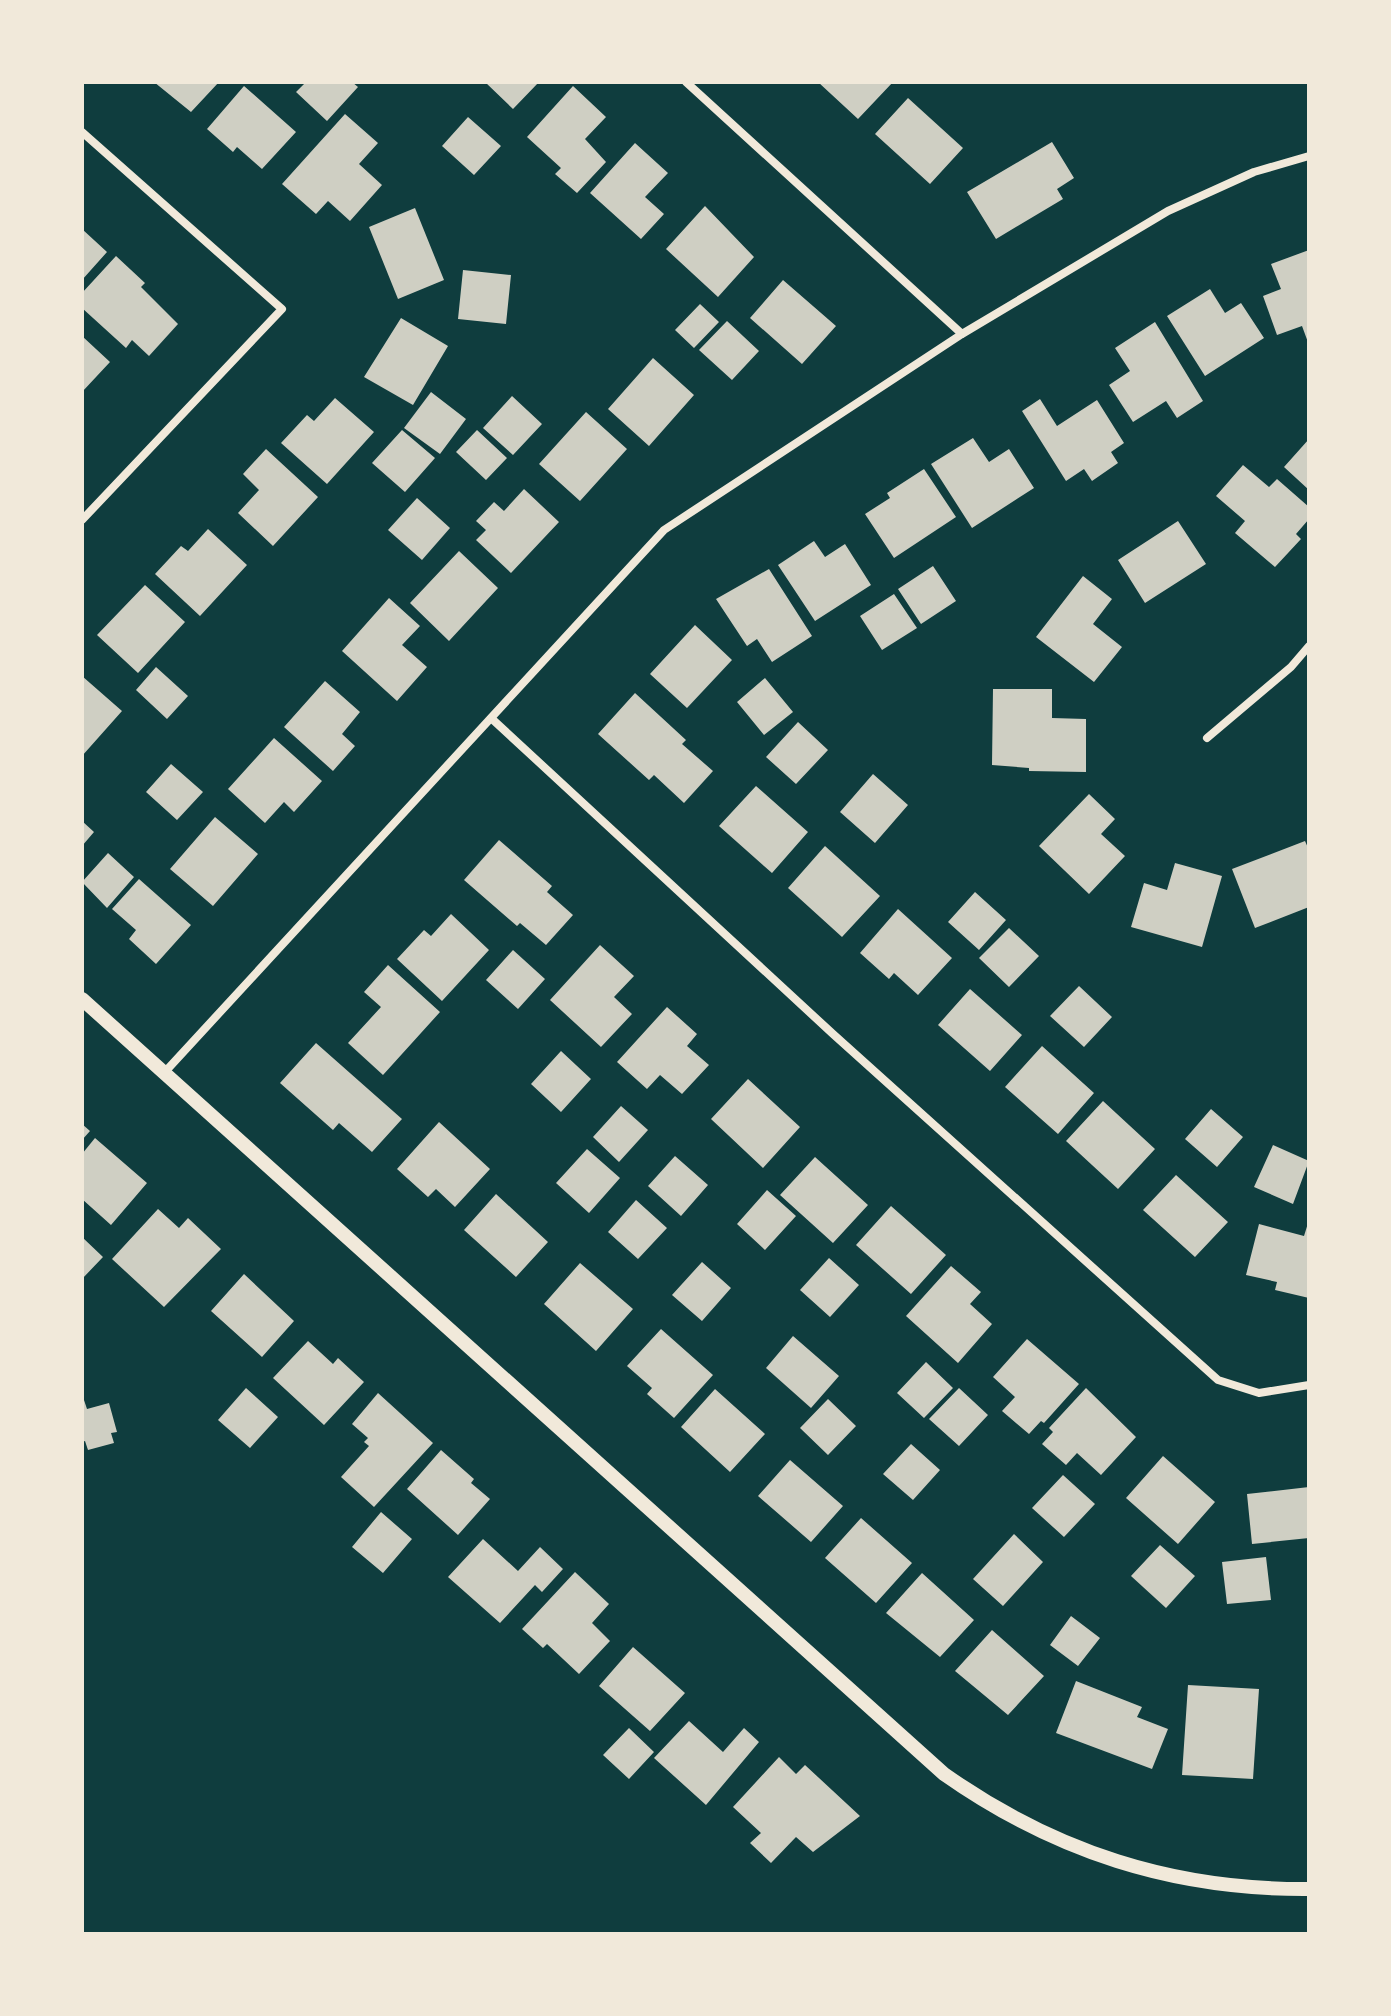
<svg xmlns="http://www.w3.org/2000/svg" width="1391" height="2016" font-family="'Public Sans',sans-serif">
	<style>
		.building { fill: #cfcfc3 }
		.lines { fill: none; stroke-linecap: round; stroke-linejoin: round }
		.minor { stroke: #f1e9da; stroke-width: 8 }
		.tertiary { stroke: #f1e9da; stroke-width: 14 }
	</style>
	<rect width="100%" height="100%" fill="#0f3d3e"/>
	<path class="building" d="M154,82H219L191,112Z
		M306,82H352L358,87L327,121L296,92Z
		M485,82H539L513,109Z
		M818,82H893L858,119Z
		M244,86L296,132L262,169L237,147L233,152L207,129Z
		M573,86L606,117L585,139L606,162L577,193L555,174L561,168L527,137Z
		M908,98L963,148L930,184L875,134Z
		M345,114L378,143L359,164L382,185L350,221L328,201L316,214L282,184Z
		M468,117L501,146L474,175L442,146Z
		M1052,142L1074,178L1057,189L1063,199L996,239L967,192Z
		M635,143L668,173L645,197L664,214L641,239L590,193Z
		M705,206L754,257L718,297L666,249Z
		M415,208L444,280L398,299L369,227Z
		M82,229L107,252L82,280Z
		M1309,250V345L1302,326L1277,335L1263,296L1281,289L1271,264Z
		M116,256L145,283L141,287L178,324L149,356L132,340L126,348L82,308V293Z
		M463,270L511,275L506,324L458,319Z
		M783,280L836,326L802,364L750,318Z
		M1210,289L1225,313L1241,303L1264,338L1205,376L1167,316Z
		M700,304L719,322L694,348L675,330Z
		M401,318L448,346L413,405L364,377Z
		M727,321L759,351L732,380L699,350Z
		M1155,322L1203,401L1177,418L1166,401L1133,422L1109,385L1130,371L1115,348Z
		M82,336L110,362L82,392Z
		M653,358L694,395L649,446L608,409Z
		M431,392L466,419L440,454L404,428Z
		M512,396L542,424L513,455L483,428Z
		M335,398L374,432L327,484L281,443L307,415L314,421Z
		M1040,399L1057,426L1097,400L1124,443L1111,452L1118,463L1092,481L1084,469L1066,481L1022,411Z
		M586,412L627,449L580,501L539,464Z
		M402,430L435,458L405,492L372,463Z
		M477,430L507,458L486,480L456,452Z
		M973,438L989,462L1009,449L1034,488L972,528L931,464Z
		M1309,439V490L1284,467Z
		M266,449L318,497L273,546L238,513L259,490L243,474Z
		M1243,465L1269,487L1277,479L1309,507V519L1296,534L1301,539L1275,567L1235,533L1245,521L1216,496Z
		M924,469L956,517L894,558L865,514L890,498L887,493Z
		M524,489L559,522L511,573L476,540L486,530L476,521L494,502L504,511Z
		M417,498L450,528L422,560L388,530Z
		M1178,521L1206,564L1145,603L1118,560Z
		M208,529L247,565L200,616L155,574L181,546L188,551Z
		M814,541L825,557L845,544L871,585L815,621L778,565Z
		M459,551L498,588L449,641L410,603Z
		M933,566L956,601L921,624L898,589Z
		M769,569L812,636L772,662L757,639L747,646L716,599Z
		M1083,576L1112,599L1093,624L1122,647L1094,682L1036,637Z
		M145,585L185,622L138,673L97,635Z
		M894,594L917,628L882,650L860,616Z
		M389,598L420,626L402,645L427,667L397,701L342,651Z
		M695,625L732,660L687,708L650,674Z
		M156,667L188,696L167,719L136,690Z
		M82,676L122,711L82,756Z
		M765,678L793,712L764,735L737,702Z
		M325,681L360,712L342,734L355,746L333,771L284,727Z
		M993,689H1052V718L1086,719V772L1029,771V768L992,765Z
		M635,693L686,740L682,744L713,771L684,803L654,775L649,780L598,734Z
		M798,722L828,750L796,784L766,757Z
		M274,738L322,781L294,812L284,802L265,823L228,789Z
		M171,764L203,792L177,820L146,792Z
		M873,774L908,805L875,843L840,812Z
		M756,786L808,832L772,873L719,826Z
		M1089,794L1115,819L1101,834L1125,856L1089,894L1039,846Z
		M215,817L258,854L213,906L170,869Z
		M82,821L94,832L82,846Z
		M499,840L552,886L547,892L573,915L546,945L520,923L517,926L464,880Z
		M1305,841L1309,850V907L1255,928L1232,869Z
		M825,846L880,896L842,937L788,888Z
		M108,853L134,877L107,908L82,882Z
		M1175,863L1222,876L1202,947L1131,927L1144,883L1167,890Z
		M139,879L191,925L156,964L129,939L136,930L112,909Z
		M975,892L1006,920L979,950L948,922Z
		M898,909L952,958L918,995L894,973L889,979L860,953Z
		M451,914L489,950L442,1001L397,959L424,930L431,936Z
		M1009,928L1039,956L1009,987L979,958Z
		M600,945L634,976L614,997L632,1014L601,1047L550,1000Z
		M513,950L545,979L518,1009L486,980Z
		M388,965L440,1012L383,1075L348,1043L381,1007L364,992Z
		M1079,986L1112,1017L1084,1047L1050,1016Z
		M970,989L1022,1035L990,1071L938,1025Z
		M667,1007L697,1034L687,1046L709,1065L682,1094L660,1075L647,1089L617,1062Z
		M316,1043L402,1119L372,1152L339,1123L333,1130L280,1083Z
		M1042,1046L1094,1093L1058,1134L1005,1087Z
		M561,1051L591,1079L561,1112L531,1084Z
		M748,1079L800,1127L763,1168L711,1119Z
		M1103,1101L1155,1149L1118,1189L1066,1141Z
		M621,1106L648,1130L619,1162L593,1137Z
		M1211,1109L1243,1137L1217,1167L1185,1139Z
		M439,1122L490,1169L455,1207L436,1189L428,1197L397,1169Z
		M82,1124L90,1131L82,1140Z
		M95,1138L147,1183L111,1225L82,1199V1154Z
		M1273,1145L1309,1161L1293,1204L1254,1187Z
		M587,1149L620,1178L589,1213L556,1183Z
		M675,1156L708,1185L681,1216L648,1186Z
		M815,1157L868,1205L833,1243L780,1195Z
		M1176,1175L1228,1222L1195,1257L1143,1210Z
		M767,1190L796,1216L765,1250L737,1224Z
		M496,1194L548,1242L516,1277L464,1230Z
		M636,1200L667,1228L638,1259L608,1232Z
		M891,1206L946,1255L911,1294L856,1245Z
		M158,1209L179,1228L188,1218L221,1249L164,1307L112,1259Z
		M1309,1220V1298L1275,1290L1277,1282L1246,1275L1259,1224L1304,1236Z
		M82,1237L103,1257L82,1279Z
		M829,1258L859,1285L830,1317L800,1290Z
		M702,1262L731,1288L702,1321L672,1295Z
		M580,1263L633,1309L596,1351L544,1304Z
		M951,1266L981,1292L970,1304L992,1324L958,1363L906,1316Z
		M244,1274L294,1321L262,1357L211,1311Z
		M661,1329L713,1375L674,1418L647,1394L652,1388L627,1366Z
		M793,1336L839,1376L811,1408L766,1368Z
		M1027,1339L1079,1384L1044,1423L1041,1421L1029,1434L1002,1411L1015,1397L993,1377Z
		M308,1341L333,1364L338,1358L364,1382L324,1425L273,1378Z
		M926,1362L953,1388L924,1418L897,1393Z
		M246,1388L278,1417L250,1448L218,1420Z
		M959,1388L988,1415L959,1446L929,1419Z
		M1086,1388L1136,1437L1101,1475L1077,1453L1066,1465L1042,1444L1053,1432L1049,1428Z
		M715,1389L765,1434L730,1472L681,1427Z
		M378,1393L433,1443L374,1507L341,1477L369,1446L364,1442L368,1438L352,1424Z
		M82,1394L87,1409L109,1403L117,1432L111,1433L114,1443L88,1450L85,1441L82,1442Z
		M828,1399L856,1426L828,1455L800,1428Z
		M911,1444L940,1470L913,1500L883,1474Z
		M441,1450L474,1479L471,1483L490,1499L458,1535L407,1489Z
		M1163,1456L1215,1502L1178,1544L1126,1498Z
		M790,1460L843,1506L811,1542L758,1496Z
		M1063,1475L1095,1504L1064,1537L1032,1508Z
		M1309,1487V1538L1252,1544L1247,1494Z
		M381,1512L412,1539L383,1573L352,1547Z
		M861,1518L912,1563L876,1603L825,1558Z
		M1014,1534L1043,1562L1003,1606L973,1579Z
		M483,1539L518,1571L540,1547L563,1569L542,1592L535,1585L500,1623L448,1577Z
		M1160,1545L1195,1576L1166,1608L1131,1576Z
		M1266,1557L1271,1600L1227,1604L1222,1562Z
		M575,1572L609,1604L592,1623L610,1641L579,1674L547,1644L543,1648L522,1629Z
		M922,1573L974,1620L940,1657L886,1613Z
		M1071,1616L1100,1638L1078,1666L1050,1645Z
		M992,1630L1044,1676L1008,1715L955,1671Z
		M633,1647L685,1693L650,1731L599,1686Z
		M1076,1681L1142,1707L1137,1717L1168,1729L1152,1769L1056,1733Z
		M1188,1685L1259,1689L1253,1779L1182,1775Z
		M689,1721L723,1752L744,1728L759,1742L706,1805L654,1758Z
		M629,1728L654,1752L629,1779L603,1755Z
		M779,1757L796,1774L805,1765L860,1816L813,1852L796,1837L771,1863L750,1843L761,1833L733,1807Z"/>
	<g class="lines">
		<path class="minor" d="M686,82L962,334
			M82,132L282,309L82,520
			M491,718L833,1034L1218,1380L1259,1393L1309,1385
			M1207,738L1291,667L1309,646
			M164,1073L664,530L962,334L1168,211L1254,172L1309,156"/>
		<path class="tertiary" d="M82,999L944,1774C1055,1852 1173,1890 1309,1889"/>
	</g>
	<rect width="1391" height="2016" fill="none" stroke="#f1e9da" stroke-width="168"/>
</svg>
